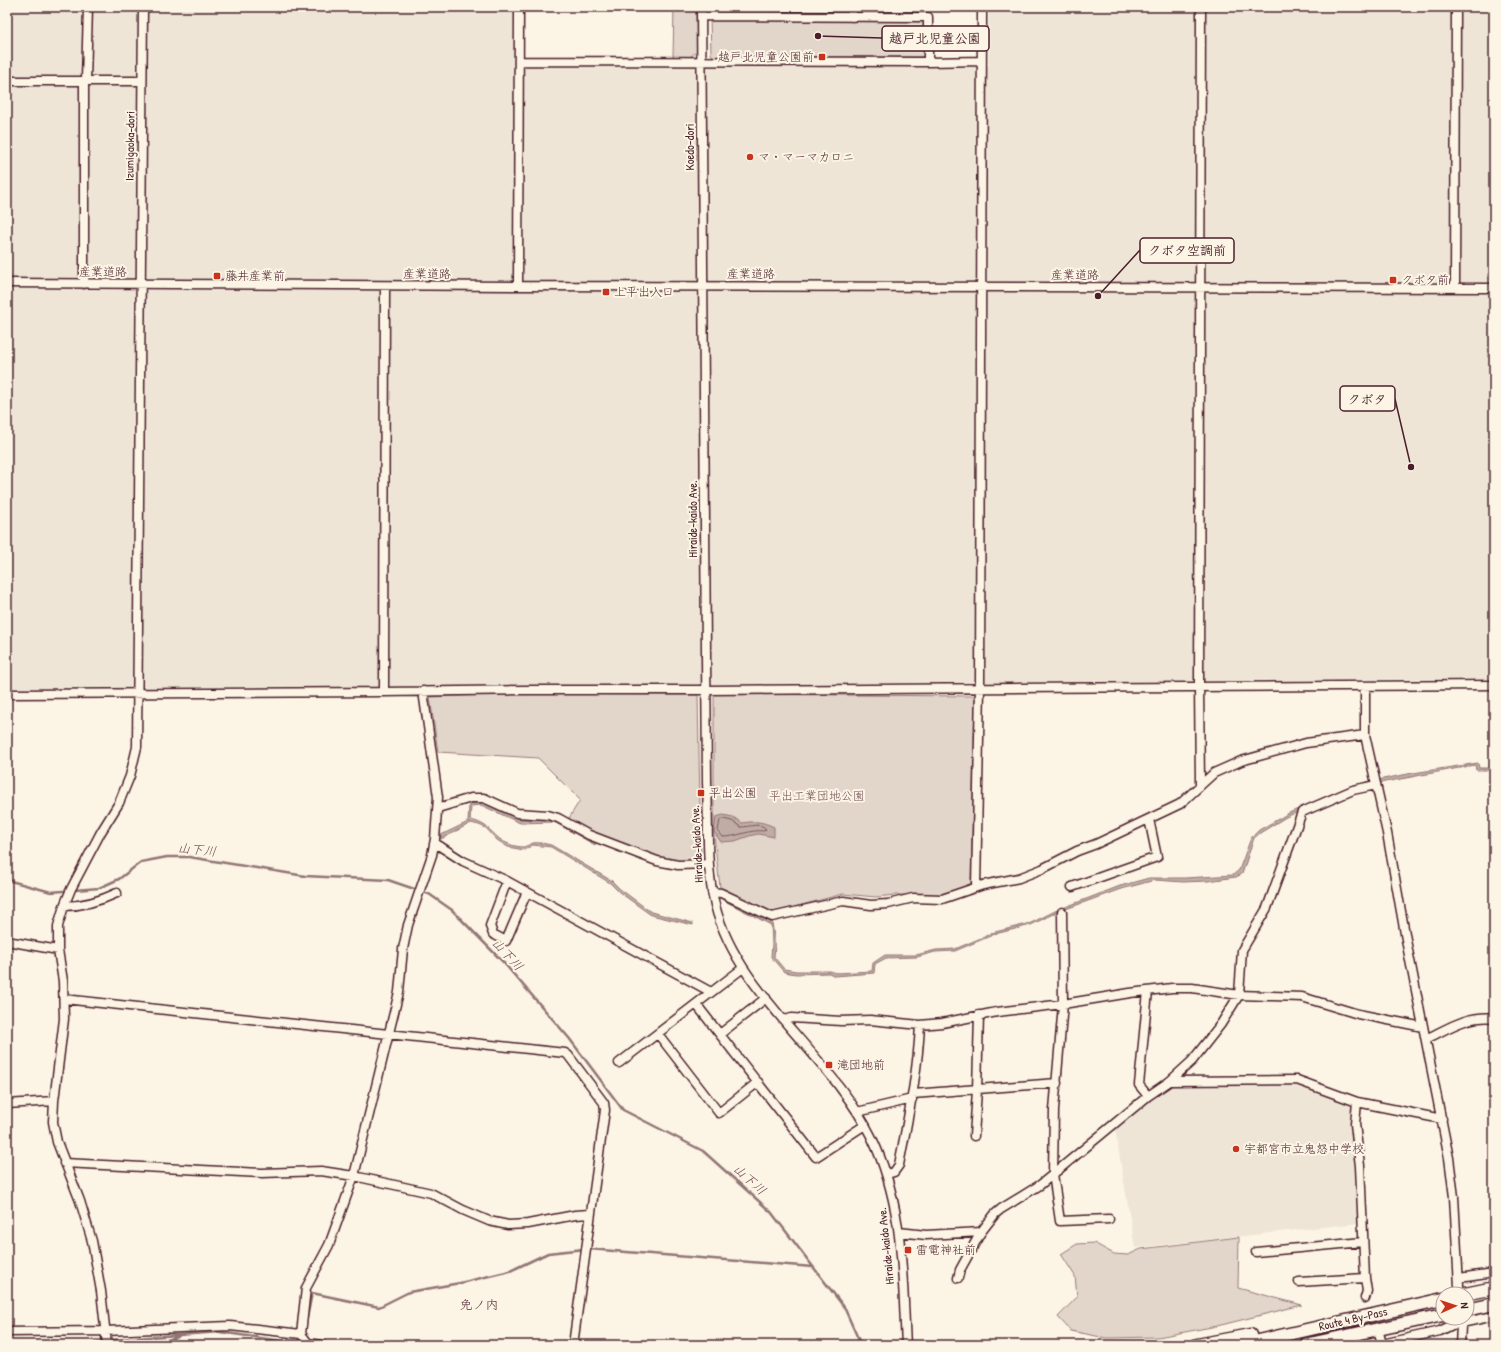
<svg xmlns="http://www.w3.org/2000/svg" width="1501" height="1352" font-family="'Patrick Hand','Klee One',sans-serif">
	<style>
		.built { fill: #eee5d7 }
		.green { fill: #e2d5ca; stroke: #967a7a }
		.water { fill: #c0aca5; stroke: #917474 }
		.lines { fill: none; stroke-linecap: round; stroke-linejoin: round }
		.shore { stroke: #79575c; stroke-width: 1 }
		.stream { stroke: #917474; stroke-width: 2.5 }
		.minor-casing { stroke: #4a1f2b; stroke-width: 11 }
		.highway-casing { stroke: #4a1f2b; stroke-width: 15 }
		.minor { stroke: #fcf5e5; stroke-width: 8 }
		.highway { stroke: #fcf5e5; stroke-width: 12 }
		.poi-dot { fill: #c8321e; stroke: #fcf5e5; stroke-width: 1.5 }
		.labels { text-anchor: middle; stroke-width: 4; stroke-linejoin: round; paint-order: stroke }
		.poi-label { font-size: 12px; fill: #4a1f2b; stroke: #fcf5e5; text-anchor: start }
		.street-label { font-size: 12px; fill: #4a1f2b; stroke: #fcf5e5 }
		.park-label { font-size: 12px; fill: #704c53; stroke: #fcf5e5 }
		.water-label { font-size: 13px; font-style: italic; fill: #6d4950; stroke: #fcf5e5 }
		.neighbourhood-label { font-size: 13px; fill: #4a1f2b; stroke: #fcf5e5 }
		.leader { fill: none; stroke: #4a1f2b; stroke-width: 1.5 }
		.callout-dot { fill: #4a1f2b; stroke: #fcf5e5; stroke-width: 1.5 }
		.callout { fill: #fcf5e5; stroke: #4a1f2b; stroke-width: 1.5 }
		.callout-label { font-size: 13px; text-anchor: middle; font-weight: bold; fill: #4a1f2b }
	</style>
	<rect width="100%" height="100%" fill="#fcf5e5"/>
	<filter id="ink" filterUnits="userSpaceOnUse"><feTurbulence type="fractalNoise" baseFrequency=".025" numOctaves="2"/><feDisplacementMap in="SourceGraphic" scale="8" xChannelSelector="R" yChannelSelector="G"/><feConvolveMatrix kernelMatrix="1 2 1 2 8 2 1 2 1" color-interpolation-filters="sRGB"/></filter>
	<g filter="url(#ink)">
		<path class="built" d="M7,7H515L514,65L975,66H989V7H1494V679L7,690Z
			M1169,1085H1299L1329,1095L1348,1103L1353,1109L1351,1127L1356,1168L1359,1223L1135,1248L1115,1129Z"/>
		<path class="green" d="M674,7H696L697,51L690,57H673Z
			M708,7H728V14L708,13Z
			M927,18L926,57H714L711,54L710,19Z
			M518,694L698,695L701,864L678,865L566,823L580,800L538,758L438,752L430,697Z
			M714,694L975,696L971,885L938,895H896L876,897L843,894L771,913L720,887L714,836Z
			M1239,1237L1238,1288L1302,1305L1217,1326L1158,1337L1106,1338L1071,1331L1058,1317L1077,1297L1075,1276L1061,1254L1077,1244L1094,1243L1114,1254L1128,1255L1141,1249Z"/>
		<path class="water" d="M1478,763L1479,768H1494V770H1476L1475,765L1353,788L1286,817L1260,833L1254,838L1242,874L1236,877L1208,881L1183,882L1155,880L1118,890L1055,913L1031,925L995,934L955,951L935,952L917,957L886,958L875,964L874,973L835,976L829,973L796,974L784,972L771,957L772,944L771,925L723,900L724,898L772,922L775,945L774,957L784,969L796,971H830L837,973L872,971L873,963L885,955H916L936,950L955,949L995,932L1031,923L1055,911L1120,886L1149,878H1185L1233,875L1239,870L1251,838L1259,830L1289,813L1353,785L1413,773Z
			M481,802L520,819H555L596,843L595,845L554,822L520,823L481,805L471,806L470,820C492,824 492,838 509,844C513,846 520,847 524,847C527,846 530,844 533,843C539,842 546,844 551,845L612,881L620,889L651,912L693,923V925L651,915L619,892L610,883L551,847L533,845L524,850L508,847L497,840L486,828L479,825L471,823L441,839V835L468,822L469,804Z
			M723,815L733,817L742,823C754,821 762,821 774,827V837L758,834L749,836L735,841L721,842L714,832L716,817Z"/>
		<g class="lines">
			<path class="shore" d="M723,819L732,821L741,827C749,827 761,822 766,829L764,831C750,829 738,837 723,837L718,831L720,820Z"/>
			<path class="stream" d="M7,880L51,892L99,888L119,879L141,862L167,857H189L305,876L388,880L429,894L452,910L503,962L569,1038L623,1110L703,1151L771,1212L844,1307L861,1345
				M589,1249L813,1267
				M306,1323L312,1293L379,1307L409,1292L460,1283L510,1271L548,1253L584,1249
				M109,1340L220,1332L302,1344L303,1339
				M94,1345V1343L104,1341
				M155,1345L179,1336"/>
			<defs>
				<path id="minor" d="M701,7L707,782C709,823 705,865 715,905C737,994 831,1055 871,1136C904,1204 902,1271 906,1345
					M701,16L928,17V62
					M852,17V7
					M519,61L928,62L982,61
					M7,81H142
					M84,81V284
					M86,81L88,7
					M7,283L518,286L1494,288
					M518,286L519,7
					M1455,288L1456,7
					M1365,686V735L1387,833L1407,945L1449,1158L1454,1197L1459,1286
					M384,692L385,286
					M7,694L384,692L524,690H706L1494,685
					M1200,785L1199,686L1201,7
					M438,808L471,798H484L517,813L548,815L558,818L589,835L657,861L678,865L709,864
					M434,844L438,845L463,861L507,881
					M976,887L980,688L982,7
					M1072,887L1157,857L1149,819
					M527,892L506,941L493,934L490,926L507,881L527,892L711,992
					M712,892L721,893L772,917L843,901L871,905L888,904L913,898L942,899L983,885L1019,878L1042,869L1077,851L1096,844L1180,804L1214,773L1241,761L1306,743L1365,735
					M64,906C83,906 100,901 117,893
					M1062,912L1063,1004L1054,1110L1053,1174L1060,1221L1109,1219
					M7,941L58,950
					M1148,991L1139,1085L1148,1096
					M64,999L565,1053L568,1055L604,1103L605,1110L573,1345
					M696,1004L816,1157L865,1125
					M784,1020L792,1018L841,1021L870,1020L920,1025L942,1023L997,1012L1063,1004L1130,993L1172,988H1192L1239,995L1302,997L1358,1014L1423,1027
					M658,1034L719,1113L758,1082
					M720,1034L766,998
					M1426,1039C1449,1028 1467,1015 1494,1018
					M619,1063L743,968
					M1170,1081L1297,1080L1357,1102L1442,1119
					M913,1094L1057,1083
					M1357,1102L1355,1124L1360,1166L1365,1278L1367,1291L1365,1298
					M7,1104L54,1101
					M857,1112L912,1099
					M974,1136L977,1090L979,1015
					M64,1163L262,1173L321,1171L354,1176L431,1193L463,1210L489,1221L508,1225L528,1224L575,1215L590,1214
					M887,1174L894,1172L899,1165C908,1118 918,1072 920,1025
					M899,1232L926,1235L981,1232
					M1256,1252L1363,1242
					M958,1278L960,1270L981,1232L995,1214L1001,1209L1040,1185L1148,1096L1170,1081L1192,1061L1221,1024L1239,995L1242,950L1267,908L1302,812L1353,790L1376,785
					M1459,1278L1494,1273
					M1299,1282L1365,1278
					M1378,1329L1382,1344L1440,1331L1452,1325L1494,1316
					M7,1332L105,1331L230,1326L301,1334L308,1343L322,1345
					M301,1334L306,1288L329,1245L354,1176L399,992L403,949L408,925L432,855L435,839L438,797L423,691
					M107,1345L101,1291L92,1241L80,1201L57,1142L53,1122L54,1101L64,1019L63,981L58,950V926L64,906L71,889L101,832L119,803L130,776L137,747L143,7
					M1460,1345L1461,1326"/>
				<path id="highway" d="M1465,1294L1494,1288
					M1467,1310L1494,1304
					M1197,1345L1250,1335
					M1240,1345L1443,1299
					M1305,1345L1443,1315"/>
			</defs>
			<use href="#minor" class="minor-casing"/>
			<use href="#highway" class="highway-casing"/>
			<use href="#minor" class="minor"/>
			<use href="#highway" class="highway"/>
		</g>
	</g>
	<g class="poi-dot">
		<rect x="818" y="53" width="8" height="8" rx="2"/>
		<circle cx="750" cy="157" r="4"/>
		<rect x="213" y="272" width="8" height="8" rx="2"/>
		<rect x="1389" y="276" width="8" height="8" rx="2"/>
		<rect x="602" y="288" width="8" height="8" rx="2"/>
		<rect x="697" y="789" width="8" height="8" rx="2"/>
		<rect x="825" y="1061" width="8" height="8" rx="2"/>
		<circle cx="1236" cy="1149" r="4"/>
		<rect x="904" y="1246" width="8" height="8" rx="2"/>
	</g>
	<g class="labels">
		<g class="poi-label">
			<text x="814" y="61" text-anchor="end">越戸北児童公園前</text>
			<text x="758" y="161">マ・マーマカロニ</text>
			<text x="225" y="280">藤井産業前</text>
			<text x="1401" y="284">クボタ前</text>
			<text x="614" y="296">上平出入口</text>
			<text x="709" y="797">平出公園</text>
			<text x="837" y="1069">滝団地前</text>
			<text x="1244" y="1153">宇都宮市立鬼怒中学校</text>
			<text x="916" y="1254">雷電神社前</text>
		</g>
		<g class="street-label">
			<text transform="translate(130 146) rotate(-89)" y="4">Izumigaoka-dori</text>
			<text transform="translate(690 147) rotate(-90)" y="4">Koedo-dori</text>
			<text x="103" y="276">産業道路</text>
			<text x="427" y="278">産業道路</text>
			<text x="751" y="278">産業道路</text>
			<text x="1075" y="279">産業道路</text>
			<text transform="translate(693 519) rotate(-90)" y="4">Hiraide-kaido Ave.</text>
			<text transform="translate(697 844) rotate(-93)" y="4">Hiraide-kaido Ave.</text>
			<text transform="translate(886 1246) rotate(-96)" y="4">Hiraide-kaido Ave.</text>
			<text transform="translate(1353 1319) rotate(-13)" y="4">Route 4 By-Pass</text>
		</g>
		<g class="park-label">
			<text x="817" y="800">平出工業団地公園</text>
		</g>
		<g class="water-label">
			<text transform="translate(197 849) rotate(6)" y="5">山下川</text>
			<text transform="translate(508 954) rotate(47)" y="5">山下川</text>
			<text transform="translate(750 1179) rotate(42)" y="5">山下川</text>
		</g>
		<g class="neighbourhood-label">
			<text x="479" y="1309">免ノ内</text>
		</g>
	</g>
	<path class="leader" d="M818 36L882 38M1098 296L1140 250M1411 467L1395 399"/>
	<g class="callout-dot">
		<circle cx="818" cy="36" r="4"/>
		<circle cx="1098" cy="296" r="4"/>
		<circle cx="1411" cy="467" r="4"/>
	</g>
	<g class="callout">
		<rect x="882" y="26" width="107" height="25" rx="4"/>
		<rect x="1140" y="238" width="94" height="25" rx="4"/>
		<rect x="1340" y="386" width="55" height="25" rx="4"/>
	</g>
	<g class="callout-label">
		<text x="935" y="43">越戸北児童公園</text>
		<text x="1187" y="255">クボタ空調前</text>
		<text x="1367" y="404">クボタ</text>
	</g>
	<rect width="1501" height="1352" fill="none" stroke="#fcf5e5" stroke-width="24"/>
	<rect x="12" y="12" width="1477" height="1328" fill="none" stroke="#4a1f2b" stroke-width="1.5" filter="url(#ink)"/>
	<g transform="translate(1455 1306) rotate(87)"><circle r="19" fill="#fcf5e5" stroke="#b59f9b"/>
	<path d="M0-3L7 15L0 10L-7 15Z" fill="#c8321e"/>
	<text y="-6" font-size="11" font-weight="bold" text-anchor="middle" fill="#4a1f2b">N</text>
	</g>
</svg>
